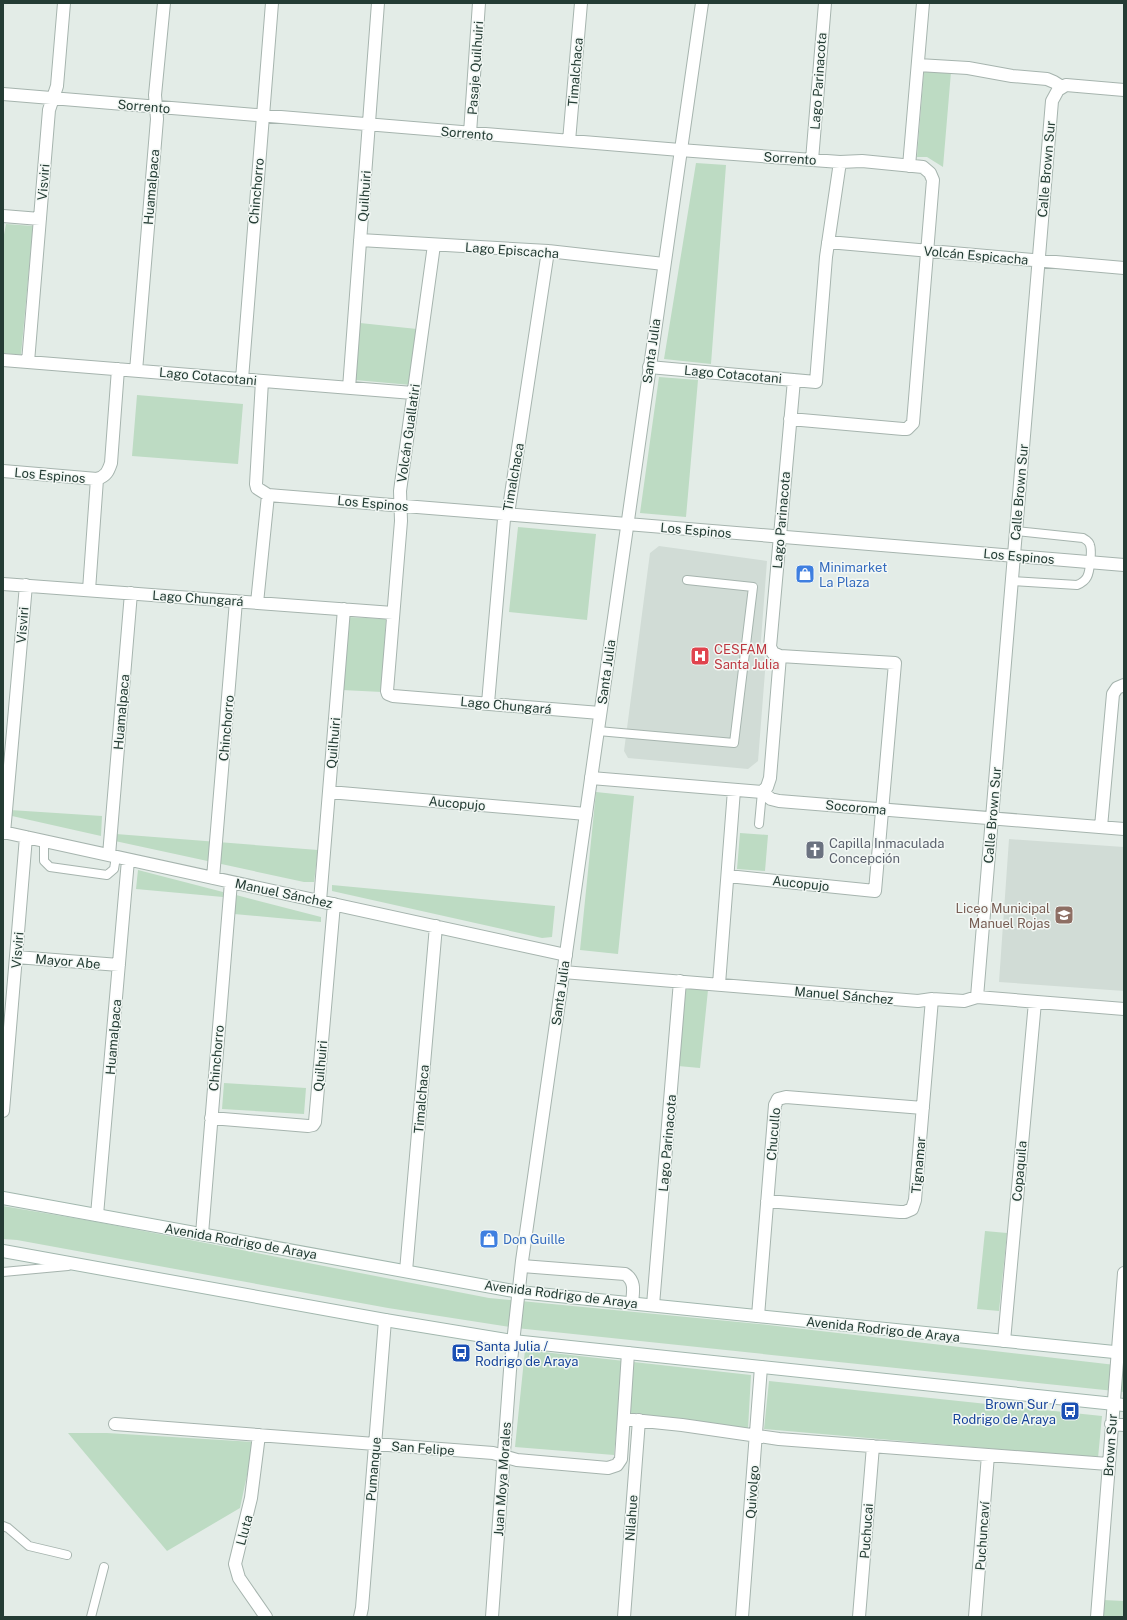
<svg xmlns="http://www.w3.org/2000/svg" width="1127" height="1620" font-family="'Public Sans',sans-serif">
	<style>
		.built { fill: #d1dcd6 }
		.green { fill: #bddbc3 }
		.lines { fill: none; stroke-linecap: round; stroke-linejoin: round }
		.service-casing { stroke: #a6b4ae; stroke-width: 10 }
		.minor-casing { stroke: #a6b4ae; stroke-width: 14 }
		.tertiary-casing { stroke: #a6b4ae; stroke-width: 14 }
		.secondary-casing { stroke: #a2b7ae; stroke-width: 14 }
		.service { stroke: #fff; stroke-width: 8 }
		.minor { stroke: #fff; stroke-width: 12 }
		.tertiary { stroke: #fff; stroke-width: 12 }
		.secondary { stroke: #fff; stroke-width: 12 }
		.labels { text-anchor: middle; stroke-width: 3; stroke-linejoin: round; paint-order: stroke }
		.street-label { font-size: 13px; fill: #243c34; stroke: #f3f8f5 }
		.shop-label { font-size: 13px; fill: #366cbe; stroke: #f3f8f5; text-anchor: start }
		.health-label { font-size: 13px; fill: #be3a42; stroke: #f3f8f5; text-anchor: start }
		.worship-label { font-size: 13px; fill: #5b616d; stroke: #f3f8f5; text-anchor: start }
		.education-label { font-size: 13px; fill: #785e54; stroke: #f3f8f5; text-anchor: end }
		.transit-label { font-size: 13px; fill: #164399; stroke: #f3f8f5; text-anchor: start }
	</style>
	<rect width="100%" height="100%" fill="#e3ece7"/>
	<path class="built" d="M659,546L767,561L760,653L766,659L758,761L748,769L628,758L624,751L650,553Z
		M1009,839L1124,847V991L999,982Z"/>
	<path class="green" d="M924,70L951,72L943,167L927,157H917Z
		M696,163L726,165L711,364L664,359Z
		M6,224L33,226L21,355L3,353V240Z
		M360,323L417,329L411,385L355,380Z
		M659,377L698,380L686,517L640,513Z
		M137,395L243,404L238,464L132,456Z
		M518,527L596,534L587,620L509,612Z
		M347,617L386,619L382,692L342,690Z
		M596,792L634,796L618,954L580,950Z
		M10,810L102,816L101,836L12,816Z
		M740,833L768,835L765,871L737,869Z
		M116,834L318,850L314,882H304L115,841Z
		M138,870L223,892V897L136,889Z
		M332,885L555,906L552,937L542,938L332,891Z
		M236,895L321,917V922L234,914Z
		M686,988L708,990L700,1068L678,1066Z
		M224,1083L306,1088L304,1114L222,1109Z
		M3,1206L97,1222L489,1298L759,1324L1124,1366V1392L516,1328L388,1308L17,1240L3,1239Z
		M985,1231L1007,1233L999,1311L977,1309Z
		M525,1350L751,1375L748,1429L618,1411L614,1455L515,1447Z
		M769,1381L1102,1416L1098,1458L764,1429Z
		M68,1433H107L254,1442L240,1508L167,1551Z
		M1103,1600L1124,1601V1617H1103Z"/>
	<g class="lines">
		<defs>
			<path id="service" d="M1012,581L1077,585C1082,583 1085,581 1087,577C1090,572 1092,550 1090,545C1089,541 1086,540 1083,538L1016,531
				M598,731L734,743L753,587L687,580
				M759,824L762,792
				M44,841V861L50,867L107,875L114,869L116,857
				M3,1272L68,1266
				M3,1526L8,1528L29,1546L67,1555
				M91,1617L104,1567"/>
			<path id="minor" d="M918,65L968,68L1012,76L1047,79L1054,82L1062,87
				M3,94L680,150L840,162L862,161L923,167L930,173L933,180L913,423L907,429H903L790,419
				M470,133L479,3
				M569,141L581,3
				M812,160L825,3
				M909,166L923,3
				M3,216L40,219
				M360,240L548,251L664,264
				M828,242L1124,268
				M434,245L400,491L401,521L387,691L388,694L393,696L600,713
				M3,360L413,393
				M28,362L49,110L57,86L64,3
				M649,367L816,382L826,257L840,162
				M136,371L157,119L155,95L164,3
				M242,379L272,3
				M262,381L256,484L257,488L268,495L627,524
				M349,388L378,3
				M3,471L97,479C106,476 108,472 111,463L118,369
				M3,584L393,613
				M89,590L97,479
				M257,603L268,495
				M488,703L504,519L508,514L548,251
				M591,778L762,792L771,799L779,801L1124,829
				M329,792L586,814
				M762,792L767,787L770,778L780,656
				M1101,827L1113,694L1117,688L1124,685
				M3,832L566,955
				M4,833L26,585
				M109,855L131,593
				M728,876L875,891L895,663L780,656L773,653L770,647L794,380
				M213,878L236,601
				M320,901L344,609
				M16,957L119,965
				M563,972L918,1001L932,999L964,1001L977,997L1124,1009
				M719,984L734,790
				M977,997L1052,101L1058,90L1066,85L1124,90
				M3,1111L26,837
				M211,1118L308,1126L313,1125L315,1122L334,904
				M767,1201L900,1212H905L912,1209L915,1200L932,999
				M97,1215L128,860
				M202,1234L231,882
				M522,1266L625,1274C636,1281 633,1292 632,1303
				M406,1271L436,926
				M653,1305L680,981
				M758,1316L775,1105L778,1099L786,1097L923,1108
				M1004,1341L1035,1002
				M624,1419L682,1425L779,1439L1108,1464
				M115,1424L493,1453L517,1460L608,1468L617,1465L621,1459L628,1353
				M1111,1424L1124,1425
				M259,1435L251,1498L235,1564L239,1578L266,1617
				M360,1617L362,1608L385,1320
				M624,1617L639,1420
				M742,1617L761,1367
				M859,1617L873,1446
				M975,1617L988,1455
				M1097,1617L1124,1273"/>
			<path id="tertiary" d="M627,524L1124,565
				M492,1617L510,1370L522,1261L702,3"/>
			<path id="secondary" d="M3,1198L519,1292L1124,1353
				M3,1251L385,1320L513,1341L1124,1405"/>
		</defs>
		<use href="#service" class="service-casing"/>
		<use href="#minor" class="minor-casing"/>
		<use href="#tertiary" class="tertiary-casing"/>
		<use href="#secondary" class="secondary-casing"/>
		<use href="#service" class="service"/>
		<use href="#minor" class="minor"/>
		<use href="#tertiary" class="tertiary"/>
		<use href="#secondary" class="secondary"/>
	</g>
	<defs>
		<symbol id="shop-square" viewBox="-11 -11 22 22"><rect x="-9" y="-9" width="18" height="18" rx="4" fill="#3f7fe0" stroke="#f3f8f5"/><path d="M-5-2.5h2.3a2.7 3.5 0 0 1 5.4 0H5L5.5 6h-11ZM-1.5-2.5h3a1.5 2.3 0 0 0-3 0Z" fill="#fff"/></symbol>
		<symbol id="hospital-square" viewBox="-11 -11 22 22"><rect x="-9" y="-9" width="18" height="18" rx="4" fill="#e0444e" stroke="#f3f8f5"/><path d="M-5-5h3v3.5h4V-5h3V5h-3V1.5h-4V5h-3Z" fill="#fff"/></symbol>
		<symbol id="church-square" viewBox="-11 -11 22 22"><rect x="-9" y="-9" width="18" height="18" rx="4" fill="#6b7280" stroke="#f3f8f5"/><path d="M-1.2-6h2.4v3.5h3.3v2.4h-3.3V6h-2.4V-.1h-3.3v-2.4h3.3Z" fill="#fff"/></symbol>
		<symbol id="school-square" viewBox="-11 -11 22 22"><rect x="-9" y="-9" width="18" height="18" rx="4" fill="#8d6e63" stroke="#f3f8f5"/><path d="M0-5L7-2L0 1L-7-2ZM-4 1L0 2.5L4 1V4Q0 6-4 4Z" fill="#fff"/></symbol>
		<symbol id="bus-square" viewBox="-11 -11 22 22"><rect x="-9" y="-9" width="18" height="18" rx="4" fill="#1a4fb4" stroke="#f3f8f5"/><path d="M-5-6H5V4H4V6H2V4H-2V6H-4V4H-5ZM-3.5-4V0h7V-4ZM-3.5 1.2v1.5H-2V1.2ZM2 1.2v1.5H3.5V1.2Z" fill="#fff"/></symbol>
	</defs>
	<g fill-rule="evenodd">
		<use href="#shop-square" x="794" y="563" width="22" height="22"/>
		<use href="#hospital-square" x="689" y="645" width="22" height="22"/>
		<use href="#church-square" x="804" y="839" width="22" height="22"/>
		<use href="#school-square" x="1053" y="904" width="22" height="22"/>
		<use href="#shop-square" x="478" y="1228" width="22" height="22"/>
		<use href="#bus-square" x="450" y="1342" width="22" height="22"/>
		<use href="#bus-square" x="1059" y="1400" width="22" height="22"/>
	</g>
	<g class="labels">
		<g class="street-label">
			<text transform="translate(475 68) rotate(-86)" y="5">Pasaje Quilhuiri</text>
			<text transform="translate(575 72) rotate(-85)" y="5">Timalchaca</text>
			<text transform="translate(818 81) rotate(-86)" y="5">Lago Parinacota</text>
			<text transform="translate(144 106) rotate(5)" y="5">Sorrento</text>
			<text transform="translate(467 133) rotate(5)" y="5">Sorrento</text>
			<text transform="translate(790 158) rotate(4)" y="5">Sorrento</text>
			<text transform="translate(1046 169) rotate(-85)" y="5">Calle Brown Sur</text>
			<text transform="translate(43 182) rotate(-85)" y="5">Visviri</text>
			<text transform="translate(151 187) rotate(-85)" y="5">Huamalpaca</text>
			<text transform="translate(256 191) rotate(-85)" y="5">Chinchorro</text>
			<text transform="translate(364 196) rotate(-86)" y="5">Quilhuiri</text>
			<text transform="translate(512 250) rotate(4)" y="5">Lago Episcacha</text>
			<text transform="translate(976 255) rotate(5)" y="5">Volcán Espicacha</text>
			<text transform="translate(651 351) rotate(-82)" y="5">Santa Julia</text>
			<text transform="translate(733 374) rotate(5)" y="5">Lago Cotacotani</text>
			<text transform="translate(208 376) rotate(5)" y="5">Lago Cotacotani</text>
			<text transform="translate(408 433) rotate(-82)" y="5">Volcán Guallatiri</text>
			<text transform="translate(50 475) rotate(5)" y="5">Los Espinos</text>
			<text transform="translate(513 477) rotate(-80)" y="5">Timalchaca</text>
			<text transform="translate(1019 492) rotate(-85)" y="5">Calle Brown Sur</text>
			<text transform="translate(373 503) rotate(5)" y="5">Los Espinos</text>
			<text transform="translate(781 520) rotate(-85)" y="5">Lago Parinacota</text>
			<text transform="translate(696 530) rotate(5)" y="5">Los Espinos</text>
			<text transform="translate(1019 556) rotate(5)" y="5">Los Espinos</text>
			<text transform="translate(198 598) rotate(4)" y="5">Lago Chungará</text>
			<text transform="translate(22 625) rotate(-85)" y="5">Visviri</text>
			<text transform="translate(606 672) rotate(-82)" y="5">Santa Julia</text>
			<text transform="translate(506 705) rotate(5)" y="5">Lago Chungará</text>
			<text transform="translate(121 712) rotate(-85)" y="5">Huamalpaca</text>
			<text transform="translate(226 728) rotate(-85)" y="5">Chinchorro</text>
			<text transform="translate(333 743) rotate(-85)" y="5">Quilhuiri</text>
			<text transform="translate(457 803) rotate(5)" y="5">Aucopujo</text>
			<text transform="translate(856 807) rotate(5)" y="5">Socoroma</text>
			<text transform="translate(992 815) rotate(-85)" y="5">Calle Brown Sur</text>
			<text transform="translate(801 883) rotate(6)" y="5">Aucopujo</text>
			<text transform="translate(284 893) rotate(12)" y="5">Manuel Sánchez</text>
			<text transform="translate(17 950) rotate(-85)" y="5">Visviri</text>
			<text transform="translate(68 961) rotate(5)" y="5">Mayor Abe</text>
			<text transform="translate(560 993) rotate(-82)" y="5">Santa Julia</text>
			<text transform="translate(844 995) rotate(5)" y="5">Manuel Sánchez</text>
			<text transform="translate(113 1037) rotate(-85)" y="5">Huamalpaca</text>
			<text transform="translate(216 1058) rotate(-85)" y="5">Chinchorro</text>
			<text transform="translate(320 1066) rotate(-85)" y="5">Quilhuiri</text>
			<text transform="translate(421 1099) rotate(-85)" y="5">Timalchaca</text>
			<text transform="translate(773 1134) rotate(-85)" y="5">Chucullo</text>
			<text transform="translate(667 1143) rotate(-85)" y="5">Lago Parinacota</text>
			<text transform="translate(918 1165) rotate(-85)" y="5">Tignamar</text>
			<text transform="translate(1019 1171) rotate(-85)" y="5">Copaquila</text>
			<text transform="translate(241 1241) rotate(10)" y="5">Avenida Rodrigo de Araya</text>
			<text transform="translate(561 1294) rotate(7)" y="5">Avenida Rodrigo de Araya</text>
			<text transform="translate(883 1329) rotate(6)" y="5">Avenida Rodrigo de Araya</text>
			<text transform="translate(1110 1445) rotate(-86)" y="5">Brown Sur</text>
			<text transform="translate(423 1448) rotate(4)" y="5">San Felipe</text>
			<text transform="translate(373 1469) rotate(-85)" y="5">Pumanque</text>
			<text transform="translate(502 1479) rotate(-86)" y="5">Juan Moya Morales</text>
			<text transform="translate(752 1492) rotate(-86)" y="5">Quivolgo</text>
			<text transform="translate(631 1518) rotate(-86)" y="5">Nilahue</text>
			<text transform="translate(244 1530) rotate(-75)" y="5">Lluta</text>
			<text transform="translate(866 1531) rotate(-86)" y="5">Puchucai</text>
			<text transform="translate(982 1536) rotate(-86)" y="5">Puchuncaví</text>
		</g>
		<g class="shop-label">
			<text x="819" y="572">Minimarket<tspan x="819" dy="15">La Plaza</tspan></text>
			<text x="503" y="1244">Don Guille</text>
		</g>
		<g class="health-label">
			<text x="714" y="654">CESFAM<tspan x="714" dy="15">Santa Julia</tspan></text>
		</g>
		<g class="worship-label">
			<text x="829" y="848">Capilla Inmaculada<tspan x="829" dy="15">Concepción</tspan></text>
		</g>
		<g class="education-label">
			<text x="1050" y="913">Liceo Municipal<tspan x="1050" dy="15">Manuel Rojas</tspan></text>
		</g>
		<g class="transit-label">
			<text x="475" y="1351">Santa Julia /<tspan x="475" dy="15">Rodrigo de Araya</tspan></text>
			<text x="1056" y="1409" text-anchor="end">Brown Sur /<tspan x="1056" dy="15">Rodrigo de Araya</tspan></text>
		</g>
	</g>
	<rect width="1127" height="1620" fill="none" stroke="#243c34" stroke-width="8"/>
</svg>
